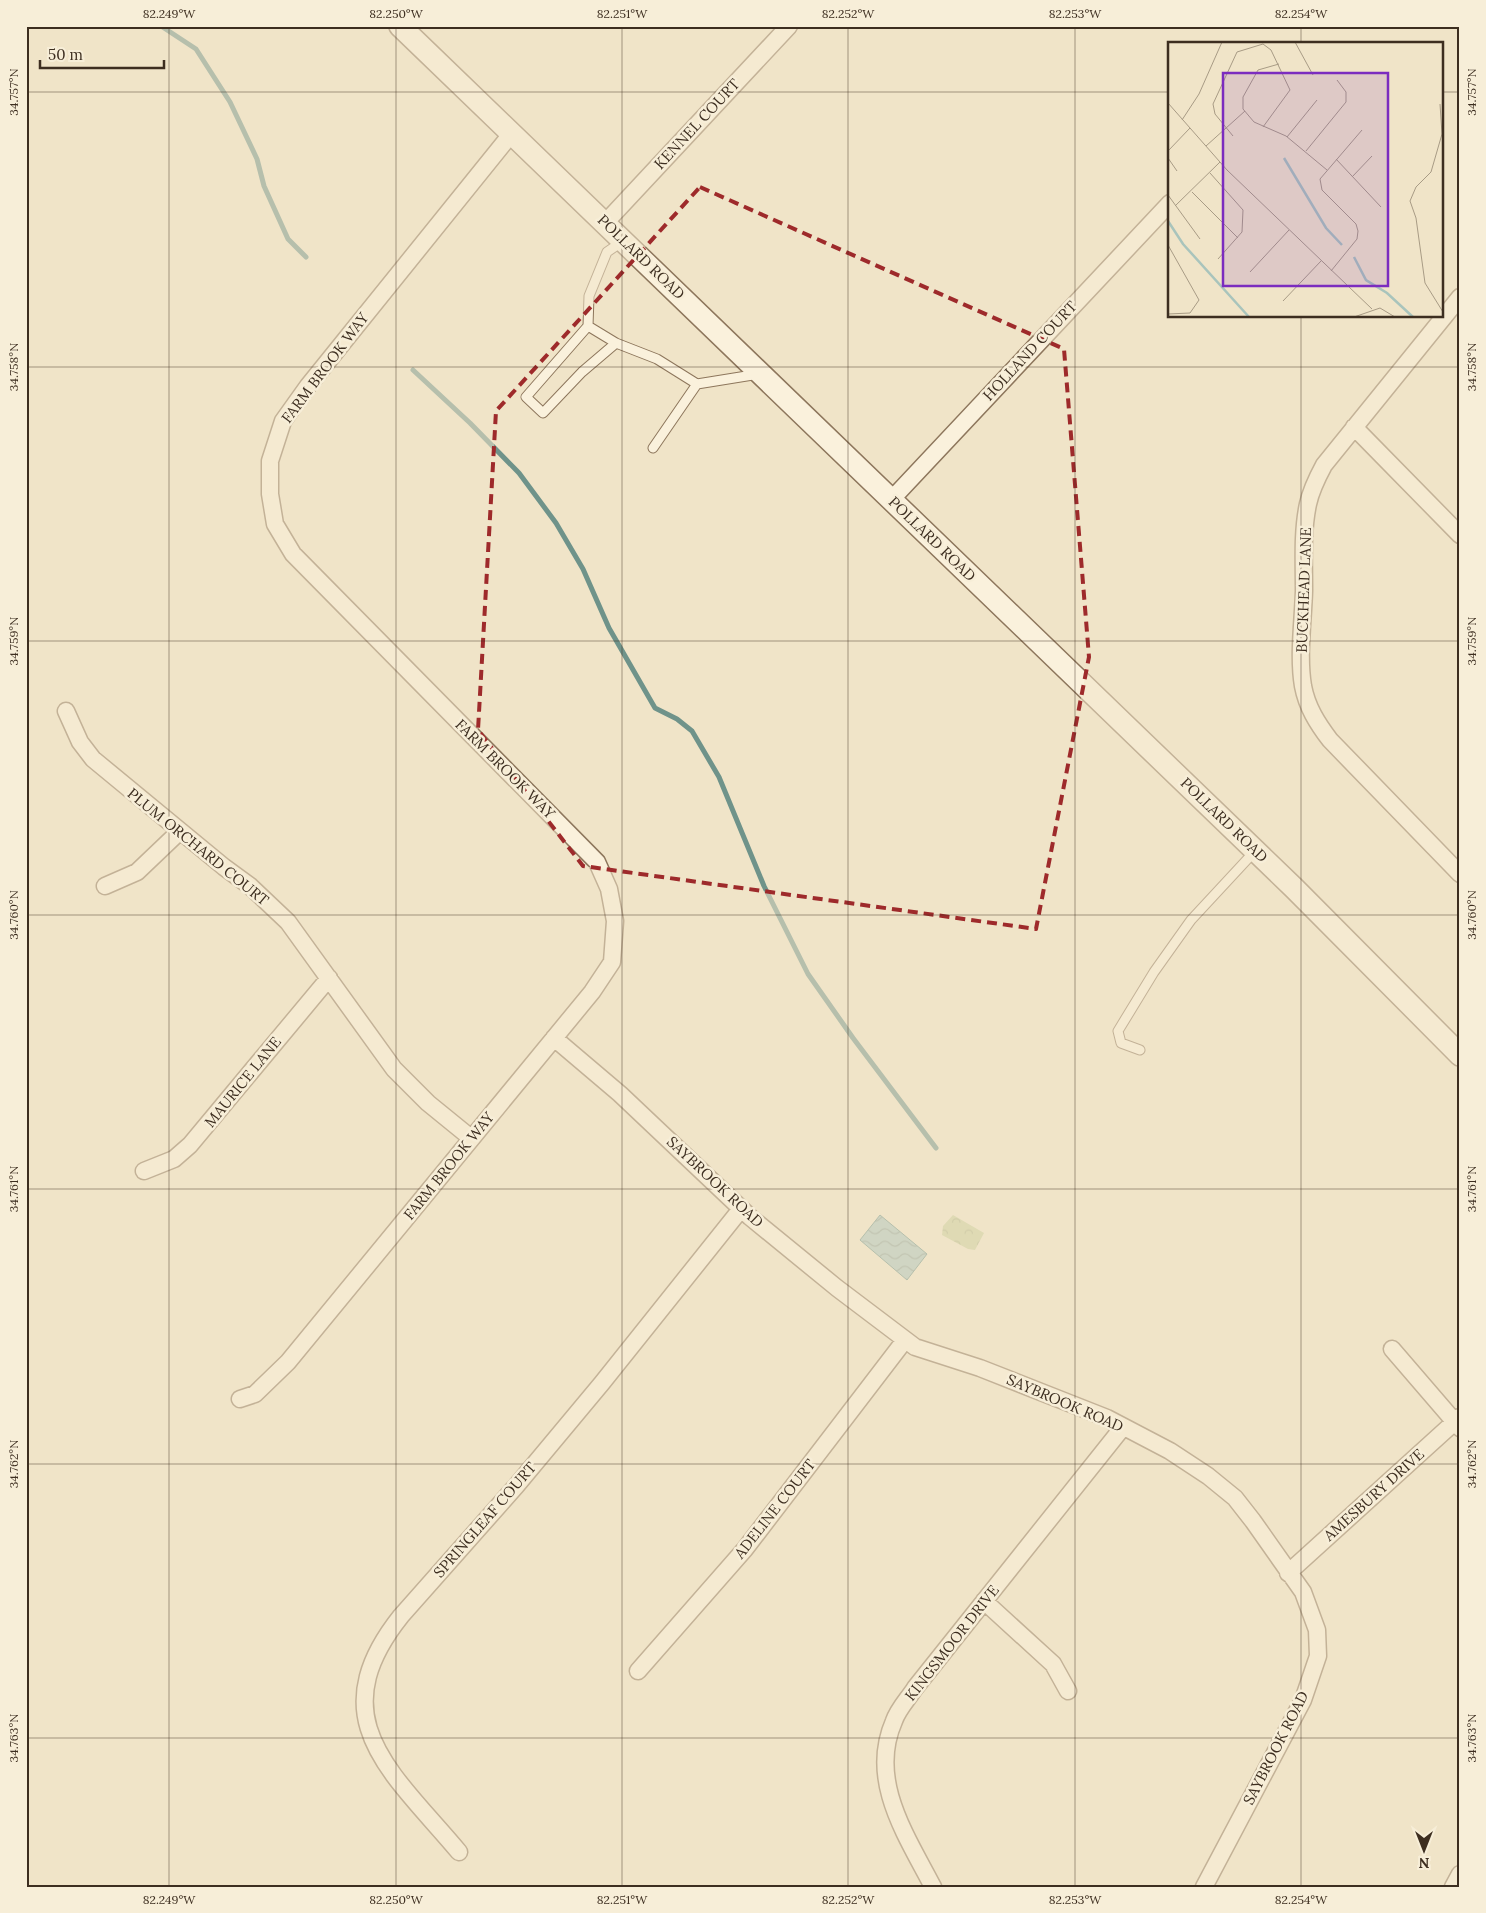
<svg xmlns="http://www.w3.org/2000/svg" width="1486" height="1913" font-family="Lora,serif">
	<style>
		.park { fill: url(#park-crowns) }
		.water { fill: url(#water-waves); stroke: #6f938a }
		.lines { fill: none; stroke-linecap: round; stroke-linejoin: round }
		.stream { stroke: #6f938a; stroke-width: 5 }
		.service-casing { stroke: #8d765c; stroke-width: 11 }
		.minor-casing { stroke: #8d765c; stroke-width: 19 }
		.tertiary-casing { stroke: #8d765c; stroke-width: 24 }
		.service { stroke: #faf1dc; stroke-width: 9 }
		.minor { stroke: #faf1dc; stroke-width: 16 }
		.tertiary { stroke: #faf1dc; stroke-width: 21 }
		.marked { fill: none; stroke: #9e2a2b; stroke-width: 4; stroke-dasharray: 10 6; stroke-linejoin: round }
		.ticks { fill: none; stroke: #3d2e20; stroke-width: 1; stroke-opacity: 0.45 }
		.labels { text-anchor: middle; stroke-width: 5; stroke-linejoin: round; paint-order: stroke }
		.street-label { font-size: 15px; fill: #3d2e20; stroke: #f7eed8 }
		.inset-river { fill: none; stroke: #a9c4bc; stroke-width: 2.5 }
		.inset-road { fill: none; stroke: #a89b85; stroke-width: 1 }
		.view { fill: #7b2cbf; fill-opacity: 0.15; stroke: #7b2cbf; stroke-width: 2.5 }
		.inset-edge { fill: none; stroke: #3d2e20; stroke-width: 2.5 }
		.neatline { fill: none; stroke: #3d2e20; stroke-width: 2 }
		.ticks-label { font-size: 12px; text-anchor: middle; fill: #3d2e20 }
	</style>
	<defs>
		<pattern id="park-crowns" width="20" height="18" patternUnits="userSpaceOnUse" patternTransform="scale(1.25)"><rect width="20" height="18" fill="#c9cf9b"/><path d="M2 6a3 3 0 1 1 6 0M12 15a3 3 0 1 1 6 0" fill="none" stroke="#aeb285"/></pattern>
		<pattern id="water-waves" width="16" height="10" patternUnits="userSpaceOnUse" patternTransform="scale(1.25)"><rect width="16" height="10" fill="#a9c4bc"/><path d="M0 5q4-4 8 0t8 0" fill="none" stroke="#8ba098"/></pattern>
	</defs>
	<rect width="100%" height="100%" fill="#f0e4c8"/>
	<path class="park" d="M953,1215L984,1233L975,1250L968,1249L942,1235L943,1226Z"/>
	<path class="water" d="M880,1215L927,1254L907,1280L860,1240Z"/>
	<g class="lines">
		<path class="stream" d="M161,26L196,49L230,102L257,159L264,186L288,239L306,257
			M413,370L470,423L519,473L556,523L583,569L609,628L655,708L677,719L692,731L719,777L764,886L808,974L853,1038L936,1148"/>
		<defs>
			<path id="service" d="M588,326L616,343L657,359L697,384L759,374
				M616,343L582,372L543,413L526,397L588,326L589,296L607,252L623,241
				M653,448L697,384
				M1140,1050L1121,1043L1118,1031L1154,972L1191,920L1255,851"/>
			<path id="minor" d="M606,222L789,26
				M1460,297L1324,465C1317,478 1311,490 1308,504C1302,532 1304,563 1304,591C1303,622 1298,656 1303,686C1307,707 1317,723 1330,740L1460,874
				M1354,427L1460,535
				M891,500L1170,203
				M66,711L80,742L93,759L224,867L250,886L288,922L394,1069L428,1103L471,1138
				M105,886L137,872L180,831
				M554,1038L620,1094L750,1217L837,1288L915,1347L980,1368L1107,1418L1170,1451L1208,1476L1235,1498L1253,1521L1303,1592L1317,1630L1318,1656L1303,1700L1204,1887
				M144,1171L174,1159L190,1145L329,978
				M1392,1349L1460,1428
				M240,1399L255,1394L288,1362L592,992L612,962L615,921L609,889L597,862L293,554L275,524L270,494V461L283,421L308,386L512,133
				M1288,1573L1460,1417
				M984,1601L1053,1664L1068,1691
				M638,1671L745,1549L905,1340
				M459,1852C392,1772 319,1719 401,1616L517,1485L602,1383L741,1209
				M933,1887C906,1835 868,1780 894,1721C898,1709 908,1699 915,1688L1123,1427
				M1453,1887L1460,1874"/>
			<path id="tertiary" d="M400,26L1294,888L1460,1055"/>
		</defs>
		<use href="#service" class="service-casing"/>
		<use href="#minor" class="minor-casing"/>
		<use href="#tertiary" class="tertiary-casing"/>
		<use href="#service" class="service"/>
		<use href="#minor" class="minor"/>
		<use href="#tertiary" class="tertiary"/>
	</g>
	<path d="M0 0H1486V1913H0ZM700,187L1064,349L1089,657L1036,929L583,866L478,730L496,411Z" fill="#f0e4c8" fill-opacity=".55" fill-rule="evenodd"/>
	<path class="marked" d="M700,187L1064,349L1089,657L1036,929L583,866L478,730L496,411Z"/>
	<path class="ticks" d="M169,26V1887M396,26V1887M622,26V1887M848,26V1887M1075,26V1887M1301,26V44M26,92H1170M1442,92H1460M1301,316V1887M26,367H1460M26,641H1460M26,915H1460M26,1189H1460M26,1464H1460M26,1738H1460"/>
	<g class="labels">
		<g class="street-label">
			<text transform="translate(697 124) rotate(-47)" y="5">KENNEL COURT</text>
			<text transform="translate(641 257) rotate(44)" y="5">POLLARD ROAD</text>
			<text transform="translate(1030 351) rotate(-47)" y="5">HOLLAND COURT</text>
			<text transform="translate(325 368) rotate(-53)" y="5">FARM BROOK WAY</text>
			<text transform="translate(932 539) rotate(44)" y="5">POLLARD ROAD</text>
			<text transform="translate(1304 590) rotate(-88)" y="5">BUCKHEAD LANE</text>
			<text transform="translate(505 769) rotate(45)" y="5">FARM BROOK WAY</text>
			<text transform="translate(1224 820) rotate(44)" y="5">POLLARD ROAD</text>
			<text transform="translate(198 847) rotate(39)" y="5">PLUM ORCHARD COURT</text>
			<text transform="translate(243 1082) rotate(-51)" y="5">MAURICE LANE</text>
			<text transform="translate(449 1166) rotate(-51)" y="5">FARM BROOK WAY</text>
			<text transform="translate(715 1182) rotate(43)" y="5">SAYBROOK ROAD</text>
			<text transform="translate(1065 1403) rotate(23)" y="5">SAYBROOK ROAD</text>
			<text transform="translate(1374 1495) rotate(-42)" y="5">AMESBURY DRIVE</text>
			<text transform="translate(775 1509) rotate(-52)" y="5">ADELINE COURT</text>
			<text transform="translate(485 1520) rotate(-49)" y="5">SPRINGLEAF COURT</text>
			<text transform="translate(952 1643) rotate(-52)" y="5">KINGSMOOR DRIVE</text>
			<text transform="translate(1276 1748) rotate(-63)" y="5">SAYBROOK ROAD</text>
		</g>
	</g>
	<g transform="translate(1168 42)">
		<rect width="275" height="275" fill="#f0e4c8"/>
		<path class="inset-river" d="M116,116L158,186L174,203M0,179L15,202L81,275M186,215L198,238L219,251L245,275"/>
		<path class="inset-road" d="M127,0L145,33M111,22L90,28L75,55V67L86,80L118,94L159,128M0,61L59,128L204,267M272,62L274,92L263,130L248,145L242,159L248,176L257,241L275,270M14,78L31,52L54,0M65,94L47,72L45,62L69,10L95,2L103,8L122,48L95,85M119,95L149,58M38,104L77,69M0,109L22,86M138,109L178,60V50L169,38M0,116L9,129M168,117L213,165M42,131L75,168L74,190L50,217M184,135L204,114M24,150L70,196M0,153L32,197M7,164L52,120M0,203L31,258L22,271L0,272M163,229L189,197L190,189L188,182L154,148L152,137L194,88M82,230L121,188M115,259L153,219M186,275L212,266L227,275"/>
		<path class="view" d="M55,31H220V244H55Z"/>
		<rect width="275" height="275" class="inset-edge"/>
	</g>
	<rect width="1486" height="1913" fill="none" stroke="#f7eed8" stroke-width="55"/>
	<g transform="translate(1424 1850) rotate(180)" stroke="#f7eed8" stroke-width="4" paint-order="stroke">
	<path d="M0-4L9 19L0 12L-9 19Z" fill="#3d2e20"/>
	<text y="-8" font-size="14" font-weight="bold" text-anchor="middle" fill="#3d2e20">N</text>
	</g>
	<path d="M40 60v8h124v-8" fill="none" stroke="#3d2e20" stroke-width="2.5"/>
	<text x="48" y="60" font-size="15" fill="#3d2e20" stroke="#f7eed8" stroke-width="4" paint-order="stroke">50 m</text>
	<rect x="28" y="28" width="1430" height="1858" class="neatline"/>
	<g class="ticks-label">
		<text x="169" y="18">82.249°W</text>
		<text x="396" y="18">82.250°W</text>
		<text x="622" y="18">82.251°W</text>
		<text x="848" y="18">82.252°W</text>
		<text x="1075" y="18">82.253°W</text>
		<text x="1301" y="18">82.254°W</text>
		<text transform="translate(1472 92) rotate(-90)" y="4">34.757°N</text>
		<text transform="translate(14 92) rotate(-90)" y="4">34.757°N</text>
		<text transform="translate(1472 367) rotate(-90)" y="4">34.758°N</text>
		<text transform="translate(14 367) rotate(-90)" y="4">34.758°N</text>
		<text transform="translate(1472 641) rotate(-90)" y="4">34.759°N</text>
		<text transform="translate(14 641) rotate(-90)" y="4">34.759°N</text>
		<text transform="translate(1472 915) rotate(-90)" y="4">34.760°N</text>
		<text transform="translate(14 915) rotate(-90)" y="4">34.760°N</text>
		<text transform="translate(1472 1189) rotate(-90)" y="4">34.761°N</text>
		<text transform="translate(14 1189) rotate(-90)" y="4">34.761°N</text>
		<text transform="translate(1472 1464) rotate(-90)" y="4">34.762°N</text>
		<text transform="translate(14 1464) rotate(-90)" y="4">34.762°N</text>
		<text transform="translate(14 1738) rotate(-90)" y="4">34.763°N</text>
		<text transform="translate(1472 1738) rotate(-90)" y="4">34.763°N</text>
		<text x="169" y="1904">82.249°W</text>
		<text x="396" y="1904">82.250°W</text>
		<text x="622" y="1904">82.251°W</text>
		<text x="848" y="1904">82.252°W</text>
		<text x="1075" y="1904">82.253°W</text>
		<text x="1301" y="1904">82.254°W</text>
	</g>
</svg>
